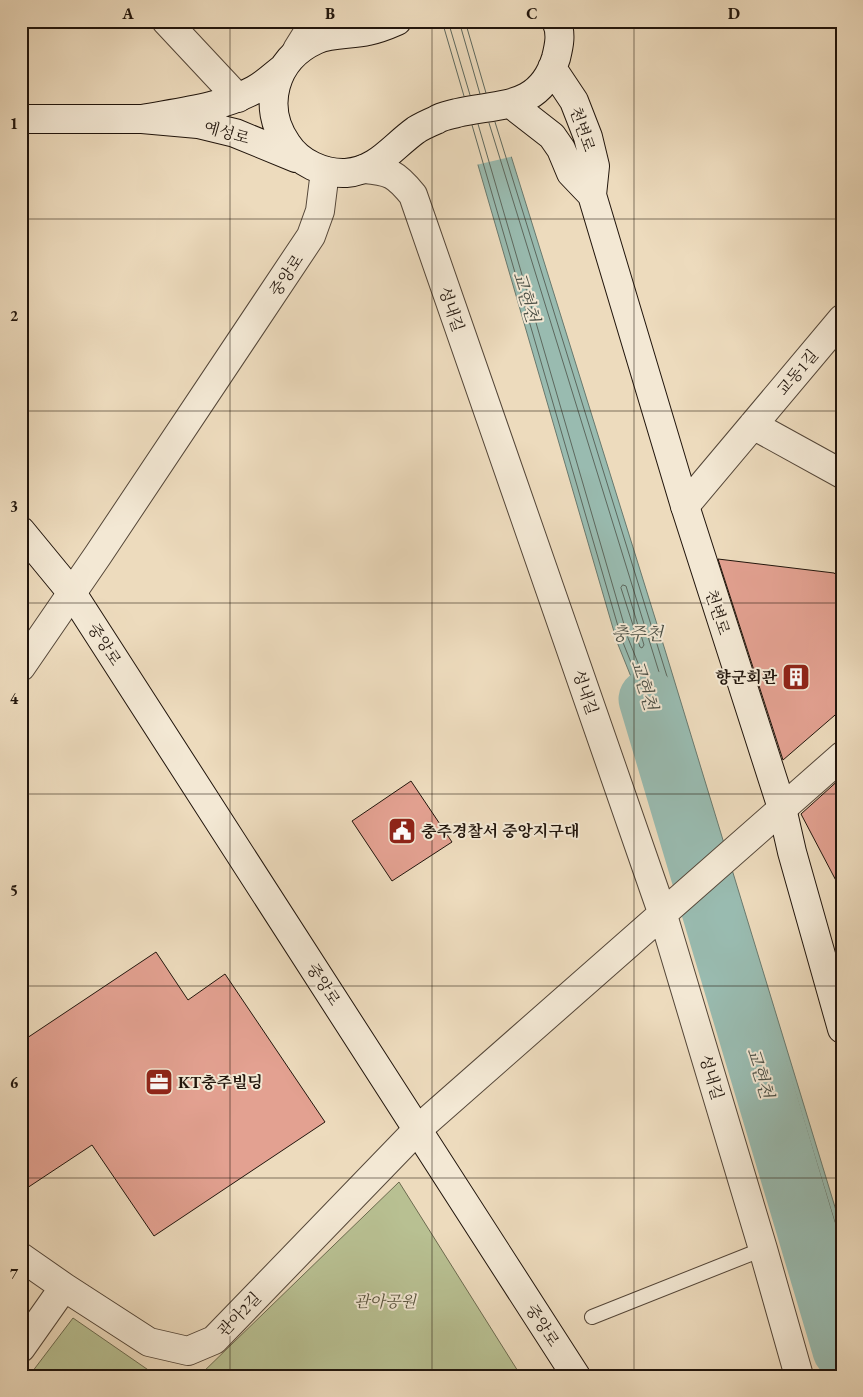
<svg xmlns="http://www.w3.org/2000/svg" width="863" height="1397" font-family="'EB Garamond','Noto Serif KR',serif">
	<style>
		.green { fill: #b8c092; stroke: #6c6a4f }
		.water { fill: #99bbb0; stroke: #69796e }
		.pier { fill: #eddbbd }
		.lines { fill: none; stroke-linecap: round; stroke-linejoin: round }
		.shore { stroke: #5d685e; stroke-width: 1 }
		.river { stroke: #99bbb0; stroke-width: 59 }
		.building { fill: #e3a191; stroke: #21150c }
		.lane-casing { stroke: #544638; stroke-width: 16 }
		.street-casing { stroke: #544638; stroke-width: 30 }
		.secondary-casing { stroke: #21150c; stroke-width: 30 }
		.lane { stroke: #f3e8d4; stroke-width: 14 }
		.street { stroke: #f3e8d4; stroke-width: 28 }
		.secondary { stroke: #f3e8d4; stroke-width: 28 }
		.grid { fill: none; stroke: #21150c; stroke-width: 1; stroke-opacity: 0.55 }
		.labels { text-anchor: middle; stroke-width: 4; stroke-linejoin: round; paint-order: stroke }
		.street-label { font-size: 16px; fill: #21150c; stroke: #f3e8d4 }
		.poi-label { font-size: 16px; font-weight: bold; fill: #21150c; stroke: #f3e8d4; text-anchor: start }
		.park-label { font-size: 16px; font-style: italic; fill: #56513b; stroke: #f3e8d4 }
		.water-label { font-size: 18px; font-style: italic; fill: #4b4f45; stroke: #f3e8d4 }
		.neatline { fill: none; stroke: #21150c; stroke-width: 2 }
		.grid-label { font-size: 16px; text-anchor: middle; font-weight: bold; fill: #21150c }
	</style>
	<rect width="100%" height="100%" fill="#eddbbd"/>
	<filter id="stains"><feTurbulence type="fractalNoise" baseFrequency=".004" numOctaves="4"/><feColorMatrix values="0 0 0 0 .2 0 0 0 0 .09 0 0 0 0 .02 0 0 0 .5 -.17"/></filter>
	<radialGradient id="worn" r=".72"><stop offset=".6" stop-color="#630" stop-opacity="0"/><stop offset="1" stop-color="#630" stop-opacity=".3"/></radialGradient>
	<path class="green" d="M399,1182L521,1376H199Z
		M73,1318L157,1376H29Z"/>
	<path class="water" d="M436,21H469L665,650L842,1230V1279L721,900L617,642Z"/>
	<path class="pier" d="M434,21H472L514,156L476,165Z"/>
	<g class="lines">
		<path class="shore" d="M442,21L464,96
			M448,21L470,95
			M459,21L480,94
			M465,21L486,93
			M495,122L719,844
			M478,124L628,638L698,813L701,814L702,811L489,123
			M472,125L622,640L708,854
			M623,585L626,586L644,645L642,648L640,647L621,588Z
			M729,876L835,1223L837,1227L842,1228
			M719,884L842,1263"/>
		<path class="river" d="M648,699L842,1350"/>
	</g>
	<path class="building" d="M718,559L834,573L842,579V709L783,760Z
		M842,777V892L801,814Z
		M411,781L452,842L392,881L352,821Z
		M156,952L188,1000L225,974L325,1122L154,1236L92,1145L21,1192V1042Z"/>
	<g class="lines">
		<defs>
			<path id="lane" d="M592,1317L763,1249"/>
			<path id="street" d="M166,21L238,98
				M297,50L315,21
				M364,169C390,171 396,174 413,195L662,912L763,1249L799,1376
				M753,425L842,474
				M685,506L842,319
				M21,667L98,555L311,236L320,211L325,171
				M21,1257L64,1287L149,1342L188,1351L214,1340L418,1129L842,756
				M21,1348L64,1287"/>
			<path id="secondary" d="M397,21C388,25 378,29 368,31C352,35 331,33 316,40C274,59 261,107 287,144C299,163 324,174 346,173C378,170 391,148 416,130C422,126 429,123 436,120C442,116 450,115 457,113C500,103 540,110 556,58C559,46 562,33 556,21
				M282,69C273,76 265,84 254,90C221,108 180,112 142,119L198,124L235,133L296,158
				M511,104L552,136L561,149L571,173L592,195L595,166L588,137L574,101L552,68
				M21,119H142
				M592,195L685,506L782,808L792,852L842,1029
				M21,531L72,593L576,1376"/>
		</defs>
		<use href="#lane" class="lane-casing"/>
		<use href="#street" class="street-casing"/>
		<use href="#secondary" class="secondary-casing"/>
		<use href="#lane" class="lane"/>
		<use href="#street" class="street"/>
		<use href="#secondary" class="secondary"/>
	</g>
	<path class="grid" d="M230,21V1376M432,21V1376M634,21V1376M21,219H842M21,411H842M21,603H842M21,794H842M21,986H842M21,1178H842"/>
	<defs>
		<symbol id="building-square" viewBox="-11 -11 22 22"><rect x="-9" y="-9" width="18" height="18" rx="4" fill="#8f2418" stroke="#f3e8d4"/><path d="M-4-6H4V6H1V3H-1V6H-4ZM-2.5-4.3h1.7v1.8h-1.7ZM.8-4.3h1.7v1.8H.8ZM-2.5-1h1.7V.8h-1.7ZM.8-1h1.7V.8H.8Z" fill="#fff"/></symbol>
		<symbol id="civic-square" viewBox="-11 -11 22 22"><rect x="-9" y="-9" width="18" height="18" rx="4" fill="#8f2418" stroke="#f3e8d4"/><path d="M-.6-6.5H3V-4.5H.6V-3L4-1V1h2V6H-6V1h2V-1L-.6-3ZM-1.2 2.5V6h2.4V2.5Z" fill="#fff"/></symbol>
		<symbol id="office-square" viewBox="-11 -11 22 22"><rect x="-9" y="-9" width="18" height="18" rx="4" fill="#8f2418" stroke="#f3e8d4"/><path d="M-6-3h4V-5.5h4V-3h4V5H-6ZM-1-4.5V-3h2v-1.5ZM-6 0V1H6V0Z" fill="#fff"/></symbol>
	</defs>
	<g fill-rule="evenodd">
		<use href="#building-square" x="780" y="661" width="32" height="32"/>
		<use href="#civic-square" x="386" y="815" width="32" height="32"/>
		<use href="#office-square" x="143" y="1066" width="32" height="32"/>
	</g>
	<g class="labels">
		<g class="street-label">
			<text transform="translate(583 129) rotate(71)" y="6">천변로</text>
			<text transform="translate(227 132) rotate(16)" y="6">예성로</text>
			<text transform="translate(286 275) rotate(-56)" y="6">중앙로</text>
			<text transform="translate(452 309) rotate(71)" y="6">성내길</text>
			<text transform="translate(797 372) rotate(-50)" y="6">교동1길</text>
			<text transform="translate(718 612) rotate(72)" y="6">천변로</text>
			<text transform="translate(105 644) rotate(57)" y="6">중앙로</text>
			<text transform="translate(586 692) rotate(71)" y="6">성내길</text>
			<text transform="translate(324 984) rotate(57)" y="6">중앙로</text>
			<text transform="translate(712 1077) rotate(73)" y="6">성내길</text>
			<text transform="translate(239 1314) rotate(-46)" y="6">관아2길</text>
			<text transform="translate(543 1325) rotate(57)" y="6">중앙로</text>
		</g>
		<g class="poi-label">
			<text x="777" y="683" text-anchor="end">향군회관</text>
			<text x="421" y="837">충주경찰서 중앙지구대</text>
			<text x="178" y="1088">KT충주빌딩</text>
		</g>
		<g class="park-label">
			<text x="385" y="1307">관아공원</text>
		</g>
		<g class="water-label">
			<text transform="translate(526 297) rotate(73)" y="6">교현천</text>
			<text x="637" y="640">충주천</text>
			<text transform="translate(644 685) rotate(73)" y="6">교현천</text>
			<text transform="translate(760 1073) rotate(73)" y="6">교현천</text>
		</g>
	</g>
	<rect width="863" height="1397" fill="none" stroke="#eddbbd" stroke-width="55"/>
	<rect x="28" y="28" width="808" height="1342" class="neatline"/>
	<g class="grid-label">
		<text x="128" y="19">A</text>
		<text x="330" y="19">B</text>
		<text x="532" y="19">C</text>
		<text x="734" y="19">D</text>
		<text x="14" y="129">1</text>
		<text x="14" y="321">2</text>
		<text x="14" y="512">3</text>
		<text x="14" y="704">4</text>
		<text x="14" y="896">5</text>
		<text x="14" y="1088">6</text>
		<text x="14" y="1279">7</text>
	</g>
	<rect width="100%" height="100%" filter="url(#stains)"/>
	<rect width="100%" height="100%" fill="url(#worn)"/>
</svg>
